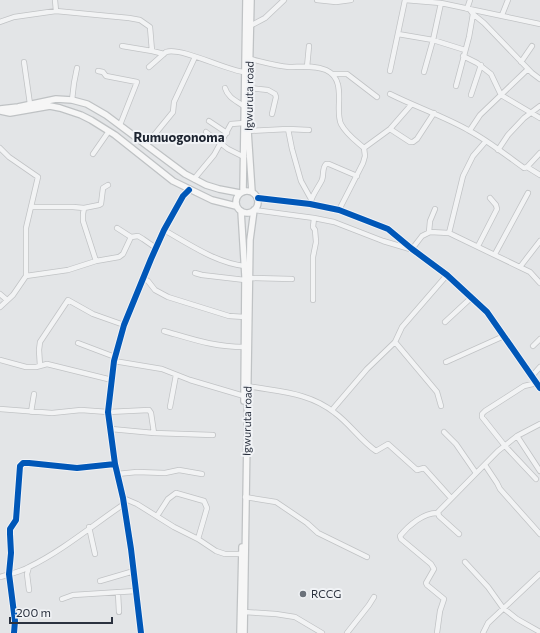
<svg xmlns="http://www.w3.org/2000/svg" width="540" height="633" font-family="Commissioner,sans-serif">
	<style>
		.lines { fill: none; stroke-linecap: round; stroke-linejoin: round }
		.minor-casing { stroke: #c1c3c5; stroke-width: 6 }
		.major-casing { stroke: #bfc2c4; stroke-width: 8 }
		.minor { stroke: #f2f3f4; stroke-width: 4.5 }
		.major { stroke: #f6f6f6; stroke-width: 5.5 }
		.cycleway-casing { stroke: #f1f3f6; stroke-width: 8 }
		.cycleway { stroke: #0057b8; stroke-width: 6 }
		.poi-dot { fill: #6b717a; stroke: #f1f3f6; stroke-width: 1.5 }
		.labels { text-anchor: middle; stroke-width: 4; stroke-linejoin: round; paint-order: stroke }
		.street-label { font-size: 11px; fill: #2b323f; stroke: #f1f3f6 }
		.poi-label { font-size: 11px; fill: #2b323f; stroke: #f1f3f6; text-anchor: start }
		.quarter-label { font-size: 13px; font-weight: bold; fill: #1d2430; stroke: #f1f3f6 }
	</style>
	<rect width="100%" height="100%" fill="#e3e5e7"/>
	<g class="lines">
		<defs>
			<path id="minor" d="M55,0L56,11
				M317,0L336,2L351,0
				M405,0L441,3L540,24
				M467,9L470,0
				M470,10L473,14L484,23L532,73L540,79
				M502,15L508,0
				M0,22L14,17L56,11L129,18L140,20L150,27L152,51L164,54
				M250,26L265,18L284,0
				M398,34L433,40L465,50
				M122,46L152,51
				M463,56L477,63L491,74L501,95L540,118
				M250,59C263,62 276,66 289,67C301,67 314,65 326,70C348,80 334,110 341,124C346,134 356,141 364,148
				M24,62L30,104
				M521,62L532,46
				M149,67L166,52C181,47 226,70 244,72
				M307,67L309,46
				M98,71L103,72L106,76L137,82L120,125
				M390,71L405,0
				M424,72L433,40L441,3
				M332,74H347L377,97
				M456,86L469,37L473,14
				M225,88C228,98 237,101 245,107
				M249,88L268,90L275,94L276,97L272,114
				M390,94C416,107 443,116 468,130C487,140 506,155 524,168L527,167L540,175
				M471,95L481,65
				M72,100L74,83L77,68
				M209,121L227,133
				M288,129L292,149L301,181L311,199
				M390,129L410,142H413L417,139L434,113
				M470,130L480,115L528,69
				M248,131L288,129L309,130
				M206,132L228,149L244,157
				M146,145L173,112L174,102L195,57
				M0,148L9,157L38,177L26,228V276L13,295L0,307
				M498,150L508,135L524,118L540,106
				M93,154L109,131
				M527,167L540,153
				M194,179L214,155L231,124L244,123
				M258,198L310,204L339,210L388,229L412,249L447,275L487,312L540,388
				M310,204C312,195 318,188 322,180C324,174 322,168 326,164H329L357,176
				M32,207H73L84,208L99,205L101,204L103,188L108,185
				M84,208L83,214V221L96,261
				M254,210L314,218L334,222L383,241L410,249
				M339,210L363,163L365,156L364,148L390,129L411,105
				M117,228L131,237L138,236L143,239L156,248
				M164,230C189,244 216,263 245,266
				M429,232L430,221L435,209
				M449,233L463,176L473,156L486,141
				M478,246L497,209L496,205L490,198
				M412,249L422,236L430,232L449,233L530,272L540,283
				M495,254L528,193
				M520,267L540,241
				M195,273L202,275L245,280
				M26,276L68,270L96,261L119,257L123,254L131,237
				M143,278L148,281L155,290L168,297L229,316L245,317
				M249,278L292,279
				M0,294L7,300
				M313,300V257L316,242L315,230L313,227L314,218
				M445,322L472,297
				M164,331C192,339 214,347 244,347
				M78,343L115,357
				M533,346L540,339
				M0,360L26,367H36L47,364L112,380
				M114,361L162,369L190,380L244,396
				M446,362L504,336
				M40,366L39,350L40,342L68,300L93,314L124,325
				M532,376L540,367
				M248,386C279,392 309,392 335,413C350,424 361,441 376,451L388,444L417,470L424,468L451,498
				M441,406L437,392L395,342L402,327L447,275
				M170,407L176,375
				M0,409L52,413L81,410L108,412L149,410L151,413L154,433
				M332,410L367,369L395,342
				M31,412L34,394
				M111,429L154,433L213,435
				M444,432L456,444L476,473
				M517,436L540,471
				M485,465L497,483L500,489L540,534
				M117,474L137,472L165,473L179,470L202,474
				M536,479L505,446L482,417V414L485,411L524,386L537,383
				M245,497L276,502L307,523L318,533L367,557
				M123,498L137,504L174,527L198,539L216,551L225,554H242
				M157,516L168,499L176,493L204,501L207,508L198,539
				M89,527L95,554
				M459,534L439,516L438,512L498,451L517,436L540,424
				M465,562L488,587L503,608L517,619L540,632
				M0,577C10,574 20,572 29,567C62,551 93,525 124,504
				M100,581L134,571
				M29,590L27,574L29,567
				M118,593L119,612
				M62,599L73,595L136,591
				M244,612L276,614L295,617L322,633
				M14,633L15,621L9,574L11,553L10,534V529L16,520L20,466L23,463H29L77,468L115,464
				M141,633L131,549L123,498L115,464L108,412L114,361L124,325L151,259L164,230L183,196L189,190
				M347,633L369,605L374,597
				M437,633L440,611L444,599L427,585L426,583L434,569L431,564L401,539L400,536C408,526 424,512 438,513
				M483,633L488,623L540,574"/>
			<path id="major" d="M251,0L248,131L252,192
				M0,109L18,107L56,99L72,100L87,104L106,115L185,174L206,185L219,189L240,193
				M0,111L10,113L50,106L60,108L81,115L91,120L115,135L173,181L212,200L236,206
				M236 202a11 11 0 1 1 22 0a11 11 0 1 1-22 0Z
				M243,192L246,0
				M241,211L245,276L244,401
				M240,633L242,547
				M244,633L250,240L254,210"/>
		</defs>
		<use href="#minor" class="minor-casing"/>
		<use href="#major" class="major-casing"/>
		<use href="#minor" class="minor"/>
		<use href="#major" class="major"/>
		<defs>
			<path id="cycleway" d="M258,198L310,204L339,210L388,229L412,249L447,275L487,312L540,388
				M14,633L15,621L9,574L11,553L10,534V529L16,520L20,466L23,463H29L77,468L115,464
				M141,633L131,549L123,498L115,464L108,412L114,361L124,325L151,259L164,230L183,196L189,190"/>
		</defs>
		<use href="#cycleway" class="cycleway-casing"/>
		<use href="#cycleway" class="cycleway"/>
	</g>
	<circle class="poi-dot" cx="303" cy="594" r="4"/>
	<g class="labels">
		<g class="street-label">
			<text transform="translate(249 96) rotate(-89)" y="4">Igwuruta road</text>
			<text transform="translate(247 421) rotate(-89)" y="4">Igwuruta road</text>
		</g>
		<g class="poi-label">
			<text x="311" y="598">RCCG</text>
		</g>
		<g class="quarter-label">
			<text x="179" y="142">Rumuogonoma</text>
		</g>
	</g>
	<path d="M10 617v6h102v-6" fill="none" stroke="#2b323f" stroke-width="2"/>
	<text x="16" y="617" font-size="12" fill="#2b323f" stroke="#f1f3f6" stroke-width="3" paint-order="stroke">200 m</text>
</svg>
